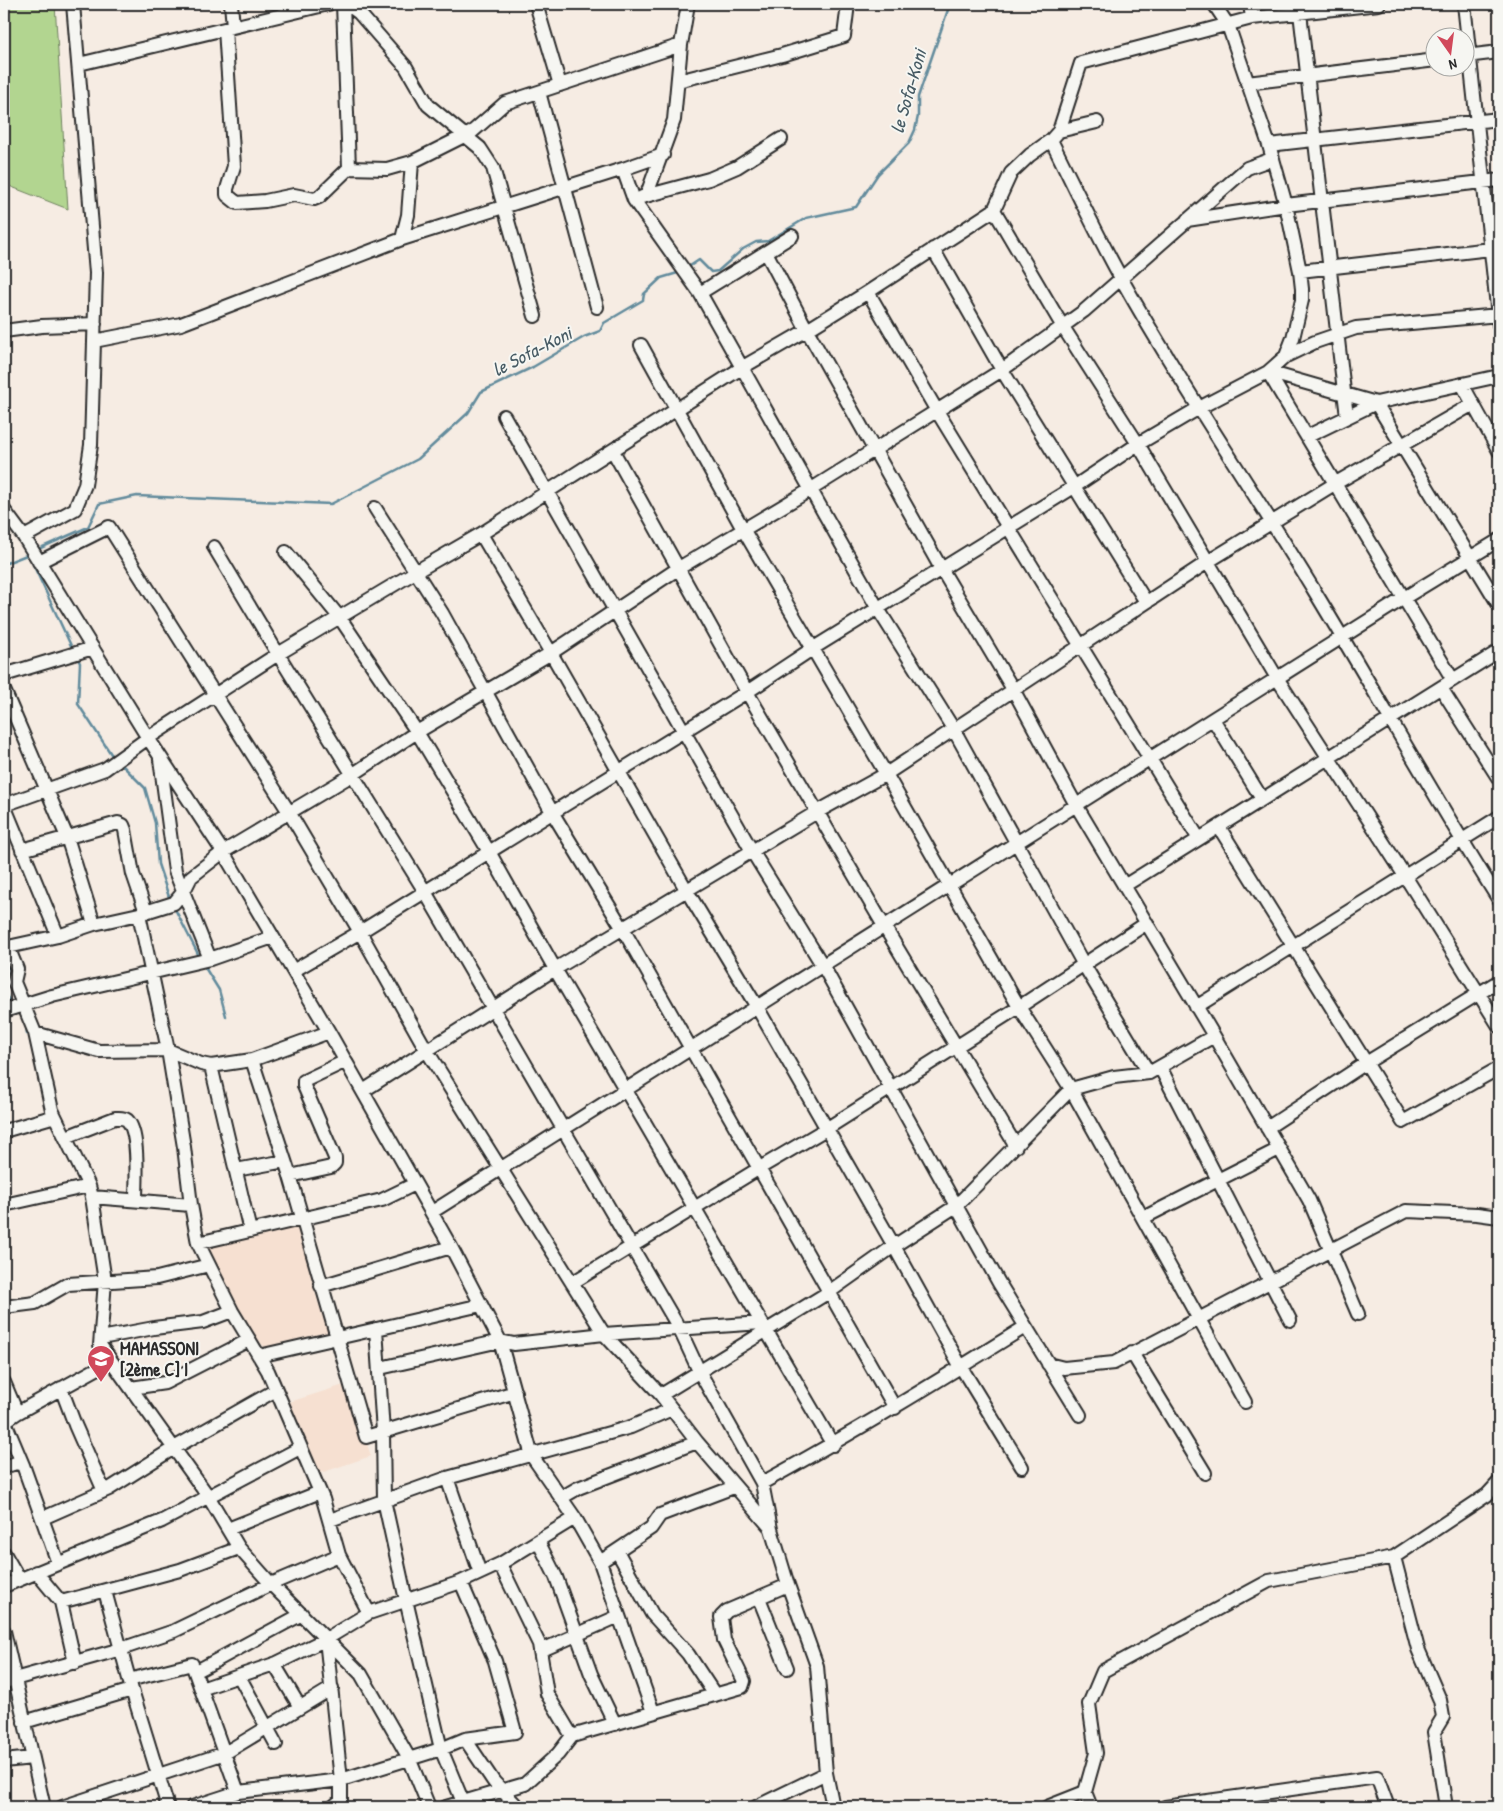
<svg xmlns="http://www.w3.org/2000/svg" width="1503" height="1811" font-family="'Patrick Hand',sans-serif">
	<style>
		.built { fill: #f6e0d1 }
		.green { fill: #b2d590; stroke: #6e805e }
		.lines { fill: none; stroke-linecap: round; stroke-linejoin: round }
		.stream { stroke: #628b9c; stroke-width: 2.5 }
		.minor-casing { stroke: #2b2b2b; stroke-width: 16 }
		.minor { stroke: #f6f6f2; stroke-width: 12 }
		.labels { text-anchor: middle; stroke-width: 4; stroke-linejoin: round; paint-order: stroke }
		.poi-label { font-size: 18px; font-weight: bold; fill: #2b2b2b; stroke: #f6f6f2; text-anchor: start }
		.water-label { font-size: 19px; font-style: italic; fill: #475b64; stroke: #f6f6f2 }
	</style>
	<rect width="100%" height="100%" fill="#f6ece3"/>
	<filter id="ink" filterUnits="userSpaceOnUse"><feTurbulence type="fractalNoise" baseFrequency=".02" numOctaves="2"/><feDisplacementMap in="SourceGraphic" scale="10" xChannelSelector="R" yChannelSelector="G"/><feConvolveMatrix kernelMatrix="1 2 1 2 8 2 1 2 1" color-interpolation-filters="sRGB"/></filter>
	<g filter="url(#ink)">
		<path class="built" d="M298,1226L315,1292L328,1332L264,1347L233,1306L204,1248L231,1240L232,1243Z
			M347,1384L371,1456L318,1474L283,1404Z"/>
		<path class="green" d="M4,4H55L68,209L4,184Z"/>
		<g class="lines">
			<path class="stream" d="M687,268L699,260L711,272L718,271L743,249L756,242L768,241L806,218L856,207L878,174L909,143L915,130L918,116V97L950,4
				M36,550L88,527L99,504L137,496L331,504L418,459L468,413L481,392L533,367L584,337L600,331L604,323L643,300L644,294L661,278L681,272
				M31,560L73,650
				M4,564L29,554
				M77,657L80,663L78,704L113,757
				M123,766L145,788L155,823L158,864L169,897
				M175,909L199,956
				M4,959L8,966L4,982
				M204,966L219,990L226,1016
				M4,986L7,997L12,1004
				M26,1025L27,1034"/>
			<defs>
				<path id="minor" d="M231,4L233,26
					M343,4L349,168
					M347,4L359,13L406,67L428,105L480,148L493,168L535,316
					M536,4L560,85
					M1214,4L1228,25L1269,145L1286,205L1300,271L1302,289V300L1293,338L1286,356L1268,372L1453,680
					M1250,4L1252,18
					M1299,4L1347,417
					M1464,4L1499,325
					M225,29L234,166L227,189V195L237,203L265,201L294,195L314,199L319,197L349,168L387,169L412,162L472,132L505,103L681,45
					M1466,56L1499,52
					M79,64L328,4
					M678,81L782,55L844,36L848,4
					M1247,83L1436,60
					M539,92L597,307
					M1059,131L1097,122
					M1051,140C1074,186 1096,233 1121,278C1181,385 1251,487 1315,592C1377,694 1435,799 1499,900
					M1269,145L1499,119
					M623,169L634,200L700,293L878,609L954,730L1084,965L1149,1073
					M647,194L674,120L681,45L688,4
					M642,197L709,179L737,167L781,139
					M994,210L1063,327L1138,444L1277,678L1405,876L1499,1026
					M1187,220L1286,205L1499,180
					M402,239L408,215L412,162
					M933,249L1002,370L1146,602
					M766,252L807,330L942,570L1014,691L1076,805L1214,1036L1309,1200L1358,1314
					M1300,271L1499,248
					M868,292L937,411L1199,839
					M700,293L792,236
					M4,331L42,326L95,324
					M94,341L181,324L402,239L623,169L663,155
					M641,345L743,529L886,774L1019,1007L1071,1089L1245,1402
					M1286,356L1315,342L1356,328L1499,315
					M1462,384L1499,451
					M504,416L752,851L823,966L999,1283L1080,1415
					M1308,436L1376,403L1499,376
					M613,451L747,692L884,926L1016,1146
					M375,508L442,613L552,812L623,929L895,1408
					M4,510L24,537L148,738L223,852L329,1032L451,1247L500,1341L532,1456L575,1518L600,1562L653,1712
					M481,534L551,653L687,891L757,1007L894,1246L961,1367L1022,1467
					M24,537L75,509L85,485L91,445L96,273L73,4
					M214,547L278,654L424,890L679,1328L699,1371L762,1483L771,1529L788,1585L817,1666L826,1773L833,1807
					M286,552L340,618L417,732L488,850L555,969L833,1445
					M39,562L109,527L289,812L360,932L427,1051L604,1334L661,1395L697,1442L770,1527
					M4,675L93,648
					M1441,688L1499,779
					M4,690L67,837L94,924
					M1213,719L1262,799
					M160,759L175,871L210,959
					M4,805L105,769L148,738L278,654L417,571L481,534L743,367L807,330L868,292L994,210L1011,173L1030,155L1051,140L1059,131L1081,63L1252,18L1379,4
					M4,805L58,936
					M1219,827L1403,1122L1499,1068
					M22,850L118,823L123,825L125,830L133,874L146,912
					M1124,886L1499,651
					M139,914L168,1050L184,1147L191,1205L198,1243L232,1311L268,1371L323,1499L339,1555L369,1613
					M293,971L360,932L747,692L812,649L1074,487L1138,444L1199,408L1268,372L1376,403L1499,605
					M1196,1007L1499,817
					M4,1011L52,996L210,959L273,937
					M35,1033L99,1051L168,1050L201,1064L211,1066L252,1060L329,1032
					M252,1060L290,1176L366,1437L515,1392
					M211,1066L250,1231
					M1160,1067L1290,1320
					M363,1091L555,969L817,812L886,774L1209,561L1336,483L1473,404
					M1267,1128L1366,1063L1499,981
					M4,1131L55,1116
					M66,1137L115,1118C119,1118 123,1117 127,1120C140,1132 136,1182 136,1200
					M236,1170L285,1161
					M290,1176L331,1167L335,1163V1158L304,1086V1081L346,1061
					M92,1197L191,1205
					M4,1205L89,1186
					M432,1212L1404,598L1499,540
					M1143,1218L1279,1149
					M198,1243L382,1200L415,1184
					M572,1283L758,1169L826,1129L1019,1007L1147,923
					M321,1286L451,1247
					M4,1307L35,1303L68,1284L157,1278L209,1265
					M376,1329L383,1432L384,1500L406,1600L441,1749L465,1807
					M101,1338L154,1328L203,1322L232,1311
					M1132,1353L1205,1473
					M259,1356L481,1305
					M1048,1364L1064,1368L1114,1363L1406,1211L1477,1214L1499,1217
					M380,1368L500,1341L514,1344L604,1334L762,1323
					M4,1382L17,1413
					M61,1388L75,1425L104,1491
					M131,1388L165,1383L249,1340
					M661,1395L829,1292L894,1246L956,1206L1071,1089L1114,1077L1149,1073L1214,1036
					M4,1422L17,1413L111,1361
					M5,1422L23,1465
					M4,1467L16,1463L23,1465L58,1563
					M447,1478L480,1573
					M762,1483C852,1434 938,1381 1025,1327
					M561,1498L578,1488L697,1442
					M43,1518L109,1489L174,1448L276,1390
					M330,1520L447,1478L631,1427L672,1409
					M228,1529L320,1492
					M538,1541L556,1577L591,1674L615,1724
					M617,1551L652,1614L688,1654L715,1695
					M4,1553L19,1579
					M1394,1557L1418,1649L1440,1700L1443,1717L1434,1732L1446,1807
					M600,1562L651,1528L660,1515L734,1487
					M500,1564L539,1644L547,1694L572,1736
					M36,1572L61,1602L75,1663
					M461,1582L495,1661L515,1732L465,1739
					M4,1586L162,1521L300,1448
					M105,1591L132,1690L168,1807
					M759,1598L787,1668
					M61,1602L180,1570L239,1548
					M4,1631L44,1807
					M326,1639L361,1674L409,1758L429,1807
					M540,1651L619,1616
					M274,1664L300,1707
					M195,1672L302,1614
					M239,1676L276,1744
					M129,1680L192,1664L238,1792
					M4,1682L121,1649L174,1631L271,1584L339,1555
					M201,1689L277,1663L326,1639L369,1613L461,1582L500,1564L575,1518
					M24,1722L132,1690
					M4,1761L32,1758
					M1085,1792L1091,1807
					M62,1807L225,1753L332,1688
					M192,1807L238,1792L341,1780L441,1749L465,1739L494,1782L518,1807
					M333,1807L341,1800V1780L326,1639L271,1584L239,1548L208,1496L100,1345L105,1281L92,1197L89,1186L52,1110L35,1033L14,982L17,969L8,947L58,936L94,924L139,914L174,903L184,891L191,877L223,852L352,775L417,732L551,653L679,568L810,490L1002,370L1084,311L1247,168L1272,159
					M446,1807L525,1784L558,1754L572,1736L742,1687L744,1681L724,1640L721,1617L727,1611L788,1585
					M756,1807L826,1773
					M1047,1807L1085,1792L1096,1753L1089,1704L1103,1671L1269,1581L1394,1557L1487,1495L1499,1482
					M1165,1807L1377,1777L1388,1807"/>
			</defs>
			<use href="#minor" class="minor-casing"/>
			<use href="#minor" class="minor"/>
		</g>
	</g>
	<defs>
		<symbol id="school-pin" viewBox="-11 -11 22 30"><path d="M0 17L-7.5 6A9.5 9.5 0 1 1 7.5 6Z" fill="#d1495b" stroke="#f6f6f2"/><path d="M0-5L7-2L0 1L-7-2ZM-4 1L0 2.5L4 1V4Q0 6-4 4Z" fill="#fff"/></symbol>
	</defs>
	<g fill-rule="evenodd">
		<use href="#school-pin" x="85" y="1343" width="32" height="43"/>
	</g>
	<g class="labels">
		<g class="poi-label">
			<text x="120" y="1355">MAMASSONI<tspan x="120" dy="21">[2ème C] I</tspan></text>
		</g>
		<g class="water-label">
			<text transform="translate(908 91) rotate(-74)" y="7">le Sofa-Koni</text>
			<text transform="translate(532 351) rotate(-27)" y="7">le Sofa-Koni</text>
		</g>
	</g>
	<rect width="1503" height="1811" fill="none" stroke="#f6f6f2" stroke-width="20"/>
	<rect x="10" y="10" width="1483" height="1791" fill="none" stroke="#2b2b2b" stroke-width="2" filter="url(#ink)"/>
	<g transform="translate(1450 52) rotate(166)"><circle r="24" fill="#f6f6f2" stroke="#a5a5a2"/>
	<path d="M0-4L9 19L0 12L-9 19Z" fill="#d1495b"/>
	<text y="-8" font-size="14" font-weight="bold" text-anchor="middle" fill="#2b2b2b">N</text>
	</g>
</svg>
